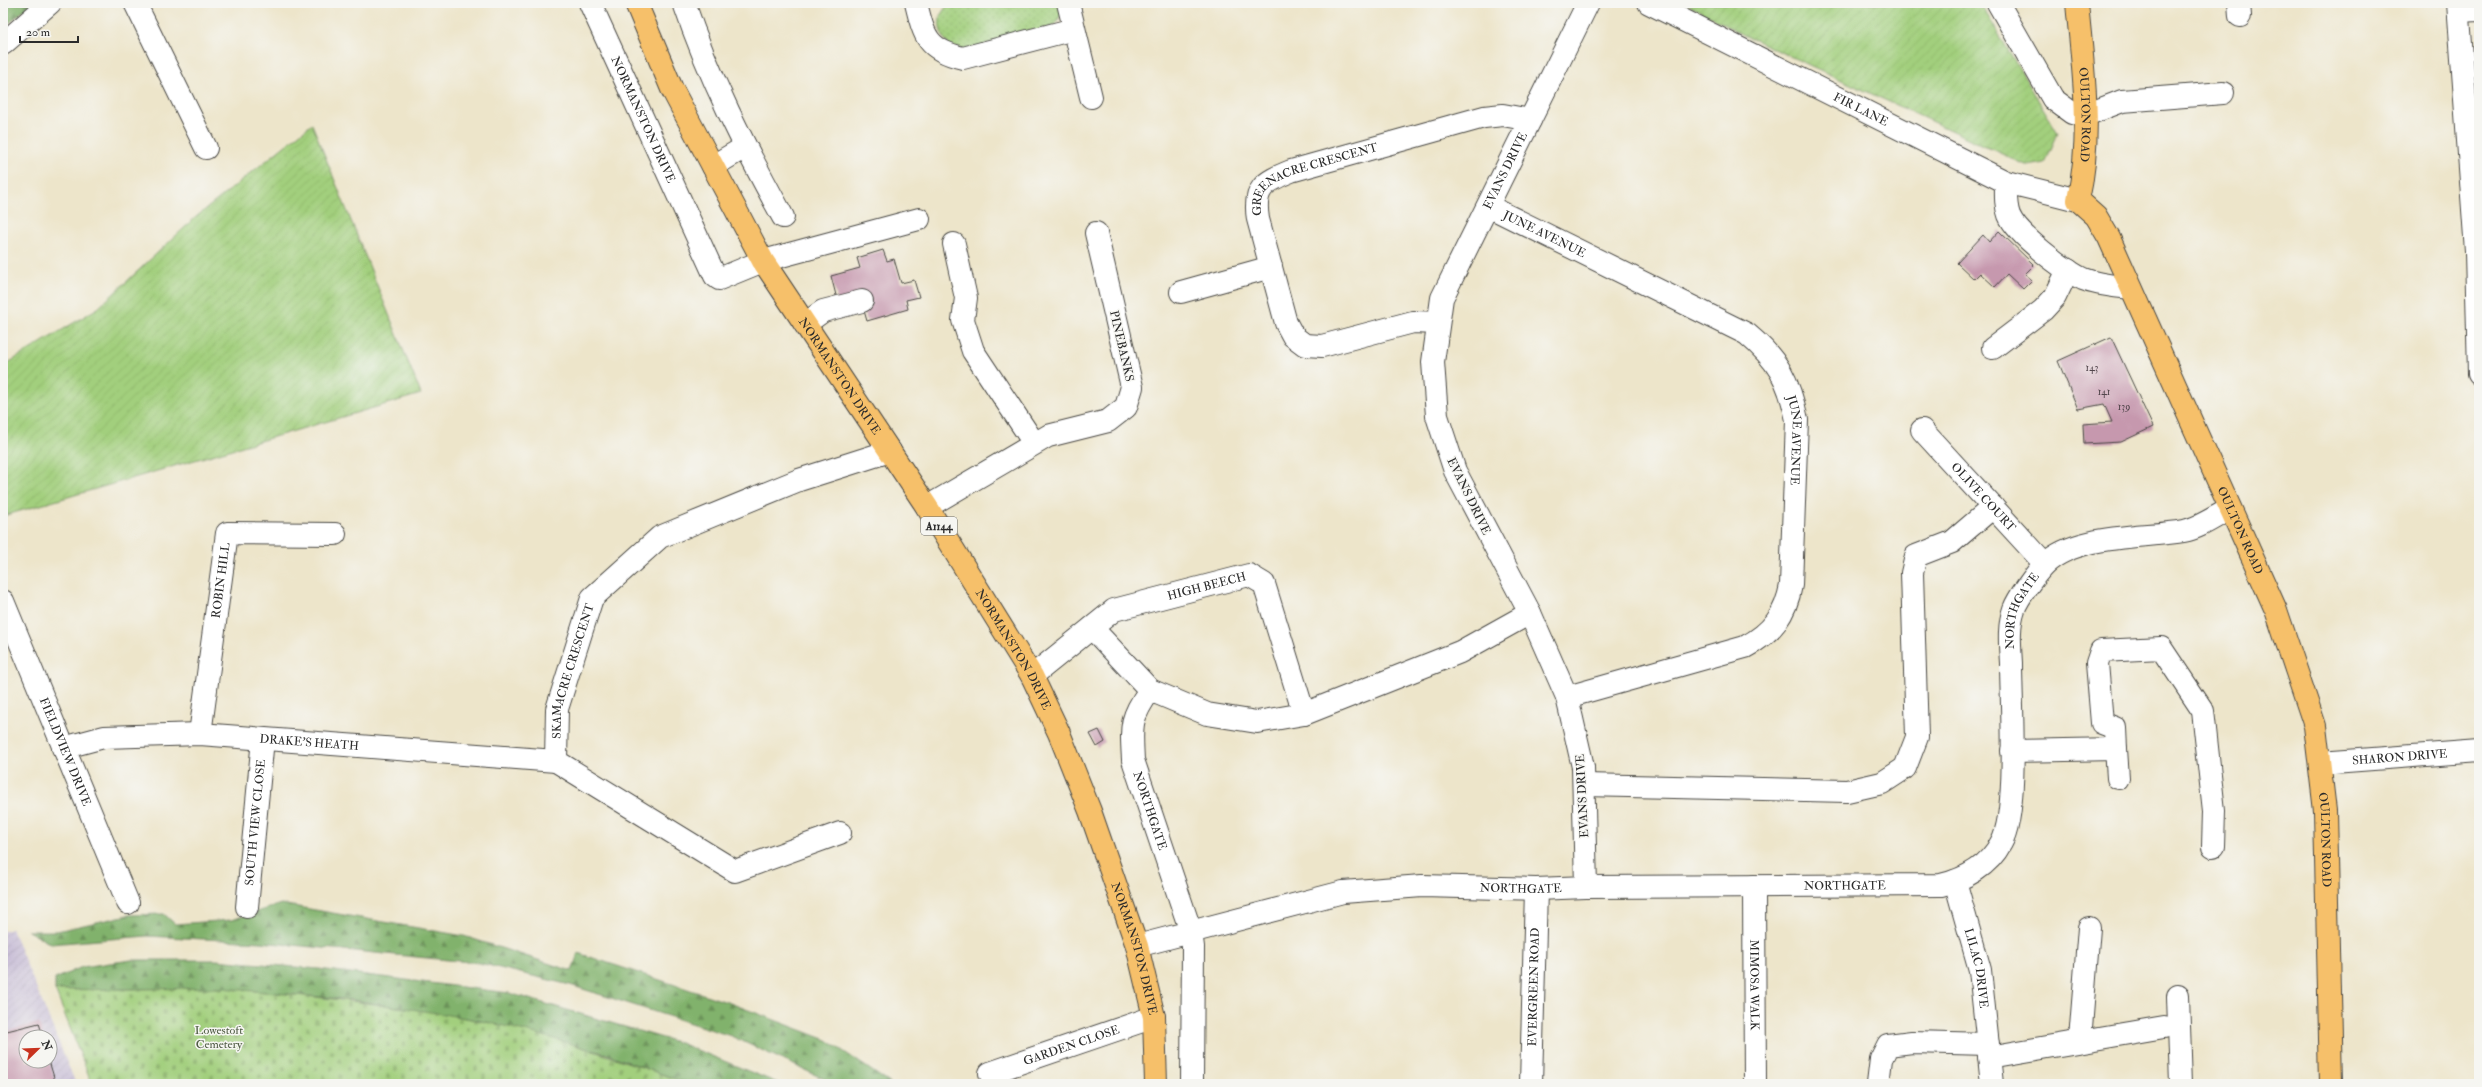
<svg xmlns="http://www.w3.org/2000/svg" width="2482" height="1087" font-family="'IM FELL Double Pica',serif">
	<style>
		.industrial { fill: url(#industrial-furrows); fill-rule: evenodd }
		.grass { fill: url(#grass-dots); stroke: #667d54 }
		.forest { fill: url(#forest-firs); stroke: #566e4c }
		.cemetery { fill: url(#cemetery-stones); stroke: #667d54 }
		.garden { fill: url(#garden-furrows); stroke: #667d54 }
		.building { fill: #c698ae }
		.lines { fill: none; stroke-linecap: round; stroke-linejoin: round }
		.minor-casing { stroke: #484743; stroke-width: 24 }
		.major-casing { stroke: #484743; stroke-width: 24 }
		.minor { stroke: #fff; stroke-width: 22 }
		.major { stroke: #f6c06b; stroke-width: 22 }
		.labels { text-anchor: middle; stroke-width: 3; stroke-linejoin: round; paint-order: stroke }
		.number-label { font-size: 10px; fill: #52464c }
		.shield { fill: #f6f6f2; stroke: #686867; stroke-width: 1 }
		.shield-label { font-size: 11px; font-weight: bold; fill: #2b2b2b }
		.street-label { font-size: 12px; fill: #2b2b2b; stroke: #f6f6f2 }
		.park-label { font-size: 12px; fill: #4f5c44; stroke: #f6f6f2 }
	</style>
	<defs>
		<pattern id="industrial-furrows" width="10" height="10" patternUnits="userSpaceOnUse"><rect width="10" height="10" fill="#c9bfd7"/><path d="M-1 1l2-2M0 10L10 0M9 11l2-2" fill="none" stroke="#ada4b9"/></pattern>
		<pattern id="grass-dots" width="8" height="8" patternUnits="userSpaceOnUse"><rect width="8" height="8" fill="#a2cf7d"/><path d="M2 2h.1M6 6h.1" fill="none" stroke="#8cb26c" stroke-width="1.8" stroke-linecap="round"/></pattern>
		<pattern id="forest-firs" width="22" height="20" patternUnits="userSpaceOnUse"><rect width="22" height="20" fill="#81b26c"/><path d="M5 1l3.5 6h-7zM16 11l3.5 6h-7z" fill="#6a9159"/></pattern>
		<pattern id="cemetery-stones" width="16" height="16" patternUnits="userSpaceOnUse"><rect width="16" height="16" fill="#a2cf7d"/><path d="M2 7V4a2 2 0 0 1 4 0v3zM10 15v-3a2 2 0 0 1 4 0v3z" fill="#8cb26c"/></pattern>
		<pattern id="garden-furrows" width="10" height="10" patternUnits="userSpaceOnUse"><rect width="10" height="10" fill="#a2cf7d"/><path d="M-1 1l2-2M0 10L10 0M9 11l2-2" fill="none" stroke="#8cb26c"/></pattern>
	</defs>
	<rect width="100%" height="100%" fill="#f6f6f2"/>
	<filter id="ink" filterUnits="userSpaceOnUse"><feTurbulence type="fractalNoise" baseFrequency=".025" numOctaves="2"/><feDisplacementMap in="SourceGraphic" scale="8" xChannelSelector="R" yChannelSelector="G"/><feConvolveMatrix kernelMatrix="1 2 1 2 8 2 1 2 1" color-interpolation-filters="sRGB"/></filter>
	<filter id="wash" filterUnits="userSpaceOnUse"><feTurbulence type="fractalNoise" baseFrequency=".012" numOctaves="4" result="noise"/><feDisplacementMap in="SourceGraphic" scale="16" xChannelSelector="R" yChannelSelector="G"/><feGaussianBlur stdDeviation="0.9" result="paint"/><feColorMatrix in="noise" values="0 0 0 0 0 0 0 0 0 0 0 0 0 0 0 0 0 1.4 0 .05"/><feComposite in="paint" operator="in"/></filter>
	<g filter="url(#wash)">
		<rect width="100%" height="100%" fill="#ede5ca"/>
		<path class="industrial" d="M12,929L76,1084H3V931ZM26,1037H50V1061H26Z"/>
		<path class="grass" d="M951,3H1063V12L1054,26L964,50L949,45C937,32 935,14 951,3Z"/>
		<path class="forest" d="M3,3H33L3,28Z
			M281,904L464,936L572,971L578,953L730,1003L827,1040L891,1084H835L731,1036L570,985L479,963L260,942L147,936L51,944L28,931H57L128,915L164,914L175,924L231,920Z
			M131,960H216L319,969L509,993L680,1043L780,1084H689L607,1054L478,1020L353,1000L221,988L55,990V979L82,967Z"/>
		<path class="cemetery" d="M221,988C308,996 395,1004 481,1021C552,1035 622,1060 689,1084H92L55,990Z"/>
		<path class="garden" d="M1685,3H1980L2058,133L2045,163L2028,166L1744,35Z
			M312,124L421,394L3,516V366L98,308L196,217Z"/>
		<g id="blocks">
			<path class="building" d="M1999,231L2034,265L2025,274L2032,280L2023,289L2007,274L1995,287L1980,273L1974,279L1957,263L1983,235L1989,242Z
				M883,250L887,261L894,259L901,283L914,280L919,297L906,300L908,309L867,321L860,297L838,303L831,276L860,268L857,258Z
				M2111,337L2153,427L2121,442L2084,444L2083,424L2112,422L2104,404L2078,409L2058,361Z
				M1099,730L1105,742L1097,747L1090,734Z
				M39,1023L43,1037H26V1061H49L56,1084H3V1032Z"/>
		</g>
	</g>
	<g filter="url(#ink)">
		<use href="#blocks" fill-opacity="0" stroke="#484743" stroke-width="1"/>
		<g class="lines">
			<defs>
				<g id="minor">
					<path d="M135,3L206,148"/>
					<path id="s1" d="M590,3L715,276L719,279L763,261L919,219"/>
					<path d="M684,3C709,77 745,148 783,217"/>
					<path d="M916,3C924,36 927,50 963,58L1074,29"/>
					<path d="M1068,3L1091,97"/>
					<path id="s2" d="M1649,3L2006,182L2078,200"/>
					<path d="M1998,3L2053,99L2072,113L2086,115L2122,101L2223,93"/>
					<path d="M2239,3L2240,16"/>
					<path d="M2458,3L2476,251L2479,374"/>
					<path d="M2460,11L2479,10"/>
					<path d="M3,44L50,3"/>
					<path d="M713,166L745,147"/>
					<path d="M2006,182C2006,194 2005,204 2009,215C2017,235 2064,270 2083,279C2098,285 2115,286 2131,288"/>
					<path id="s3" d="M1488,206L1747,334C1778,360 1789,380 1797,420L1791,585C1786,614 1772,633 1745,647L1567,697"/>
					<path d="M954,244L966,298L963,320L973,351L1034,443"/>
					<path d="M1181,292L1271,267"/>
					<path id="s4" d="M1437,323L1413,322L1322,346L1305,345L1293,336L1286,323L1258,219C1253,188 1264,182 1291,171L1484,117L1503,115L1530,120"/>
					<path d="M805,324L823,311L862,301"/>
					<path d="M1993,348L2043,310L2055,297L2068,270"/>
					<path id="s5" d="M1922,430L2045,564"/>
					<path d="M927,507L1048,436L1108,421L1126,407L1132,387L1096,233"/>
					<path id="s6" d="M3,601L128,903"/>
					<path d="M1092,628L1150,690L1207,714L1257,722L1304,714L1460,652L1530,613"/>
					<path id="s7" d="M1032,676L1114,610L1249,575L1264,584L1304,714"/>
					<path id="s8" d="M1150,690C1130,718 1131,725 1133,760L1191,932L1193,947L1192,1084"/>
					<path id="s9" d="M200,734L227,533L335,534"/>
					<path id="s10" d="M63,748L104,737L200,734L556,761"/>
					<path d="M2116,749L2115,728L2102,723L2097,663L2101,651L2161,648L2203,711L2214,811L2213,846"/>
					<path d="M2012,751L2116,749L2118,778"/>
					<path id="s11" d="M2320,763L2479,751"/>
					<path d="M1584,785L1847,791L1882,783L1905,768L1917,737L1912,573L1916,556L1952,542L1993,507"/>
					<path id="s12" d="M840,833L735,871L556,761L557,709L592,598L660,537L799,480L890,451"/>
					<path id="s13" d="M1955,881L1980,970L1992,1084"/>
					<path id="s14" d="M1754,886L1755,1084"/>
					<path id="s15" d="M1586,887L1583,767L1567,697L1530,613L1455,471L1437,416L1433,362L1442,298L1588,3"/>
					<path id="s16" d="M247,907L263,739"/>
					<path id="s17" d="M1137,946L1343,892L1422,886L1536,889L1586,887L1941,885C1965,879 1989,866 2001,843C2019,812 2011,703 2011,663C2010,646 2008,626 2014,609C2018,598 2036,573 2045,564C2076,534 2143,538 2184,531C2200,528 2216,516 2230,509"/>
					<path d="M2178,996L2181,1084"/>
					<path d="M2080,1040L2089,928"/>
					<path d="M1989,1057L2164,1027"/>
					<path id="s18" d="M990,1073L1154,1017"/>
					<path id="s19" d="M1531,1084L1536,889"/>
					<path d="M1878,1084L1881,1059L1888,1045L1912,1042L1988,1044"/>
				</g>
				<g id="major">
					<path id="s20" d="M636,3L672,89L763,261L927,507L1032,676L1059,733L1090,811L1137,946L1154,1017L1156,1084"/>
					<path id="s21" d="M2077,3C2083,70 2093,133 2078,200L2096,216L2109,238L2276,610L2315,726L2325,811L2331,1084"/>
				</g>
			</defs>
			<use href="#minor" class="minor-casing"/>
			<use href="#major" class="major-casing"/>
			<use href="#minor" class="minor"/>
			<use href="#major" class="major"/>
		</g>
	</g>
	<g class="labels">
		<g class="number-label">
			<text x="2092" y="371">143</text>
			<text x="2104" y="395">141</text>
			<text x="2124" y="410">139</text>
		</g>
		<rect class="shield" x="921" y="517" width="36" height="18" rx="3"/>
		<g class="shield-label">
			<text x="939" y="530">A1144</text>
		</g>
		<g class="street-label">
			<text dy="4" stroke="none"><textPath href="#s2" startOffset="237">FIR LANE</textPath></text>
			<text dy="4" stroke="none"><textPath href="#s21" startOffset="112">OULTON ROAD</textPath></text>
			<text dy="4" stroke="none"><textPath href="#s1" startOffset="128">NORMANSTON DRIVE</textPath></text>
			<text dy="4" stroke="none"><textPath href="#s15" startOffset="763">EVANS DRIVE</textPath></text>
			<text dy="4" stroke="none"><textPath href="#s4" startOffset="352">GREENACRE CRESCENT</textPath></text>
			<text dy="4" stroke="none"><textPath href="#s3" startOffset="63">JUNE AVENUE</textPath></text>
			<text transform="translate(1122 346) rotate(77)" y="4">PINEBANKS</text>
			<text dy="4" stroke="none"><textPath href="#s20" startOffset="426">NORMANSTON DRIVE</textPath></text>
			<text dy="4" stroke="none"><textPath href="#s3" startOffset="411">JUNE AVENUE</textPath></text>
			<text transform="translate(1469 496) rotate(64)" y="4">EVANS DRIVE</text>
			<text dy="4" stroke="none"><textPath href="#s5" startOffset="91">OLIVE COURT</textPath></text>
			<text dy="4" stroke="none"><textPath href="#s21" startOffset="568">OULTON ROAD</textPath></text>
			<text dy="4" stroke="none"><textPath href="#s9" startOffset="155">ROBIN HILL</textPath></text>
			<text dy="4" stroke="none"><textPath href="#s7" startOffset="201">HIGH BEECH</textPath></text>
			<text dy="4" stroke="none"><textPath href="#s17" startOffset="1123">NORTHGATE</textPath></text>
			<text dy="4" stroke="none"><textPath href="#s20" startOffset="750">NORMANSTON DRIVE</textPath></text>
			<text dy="4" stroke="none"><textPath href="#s12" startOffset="414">SKAMACRE CRESCENT</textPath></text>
			<text dy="4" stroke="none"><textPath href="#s10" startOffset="248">DRAKE'S HEATH</textPath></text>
			<text dy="4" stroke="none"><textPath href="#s6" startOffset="163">FIELDVIEW DRIVE</textPath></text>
			<text dy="4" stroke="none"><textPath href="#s11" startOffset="80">SHARON DRIVE</textPath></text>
			<text transform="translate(1582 796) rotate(-93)" y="4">EVANS DRIVE</text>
			<text dy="4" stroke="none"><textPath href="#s8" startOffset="128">NORTHGATE</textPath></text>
			<text dy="4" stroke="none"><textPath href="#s16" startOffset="85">SOUTH VIEW CLOSE</textPath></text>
			<text dy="4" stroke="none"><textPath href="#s21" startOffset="892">OULTON ROAD</textPath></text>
			<text dy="4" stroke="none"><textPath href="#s17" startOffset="715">NORTHGATE</textPath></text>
			<text dy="4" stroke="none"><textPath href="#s17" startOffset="391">NORTHGATE</textPath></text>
			<text dy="4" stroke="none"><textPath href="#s20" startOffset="1074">NORMANSTON DRIVE</textPath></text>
			<text dy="4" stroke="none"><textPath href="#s13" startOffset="90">LILAC DRIVE</textPath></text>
			<text dy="4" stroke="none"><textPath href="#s14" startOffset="99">MIMOSA WALK</textPath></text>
			<text dy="4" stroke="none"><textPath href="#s19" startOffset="97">EVERGREEN ROAD</textPath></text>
			<text dy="4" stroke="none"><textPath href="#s18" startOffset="86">GARDEN CLOSE</textPath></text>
		</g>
		<g class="park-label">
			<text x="219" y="1034">Lowestoft<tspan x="219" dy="14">Cemetery</tspan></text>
		</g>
	</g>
	<rect width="2482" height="1087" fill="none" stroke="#f6f6f2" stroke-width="16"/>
	<g transform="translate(38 1049) rotate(67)"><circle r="19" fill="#f6f6f2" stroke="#a5a5a2"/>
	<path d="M0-3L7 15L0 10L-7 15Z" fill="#c8321e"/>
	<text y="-6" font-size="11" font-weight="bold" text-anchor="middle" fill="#2b2b2b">N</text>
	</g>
	<path d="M20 36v6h58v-6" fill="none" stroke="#2b2b2b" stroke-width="2"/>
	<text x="26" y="36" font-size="12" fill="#2b2b2b" stroke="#f6f6f2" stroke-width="3" paint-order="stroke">20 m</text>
</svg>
